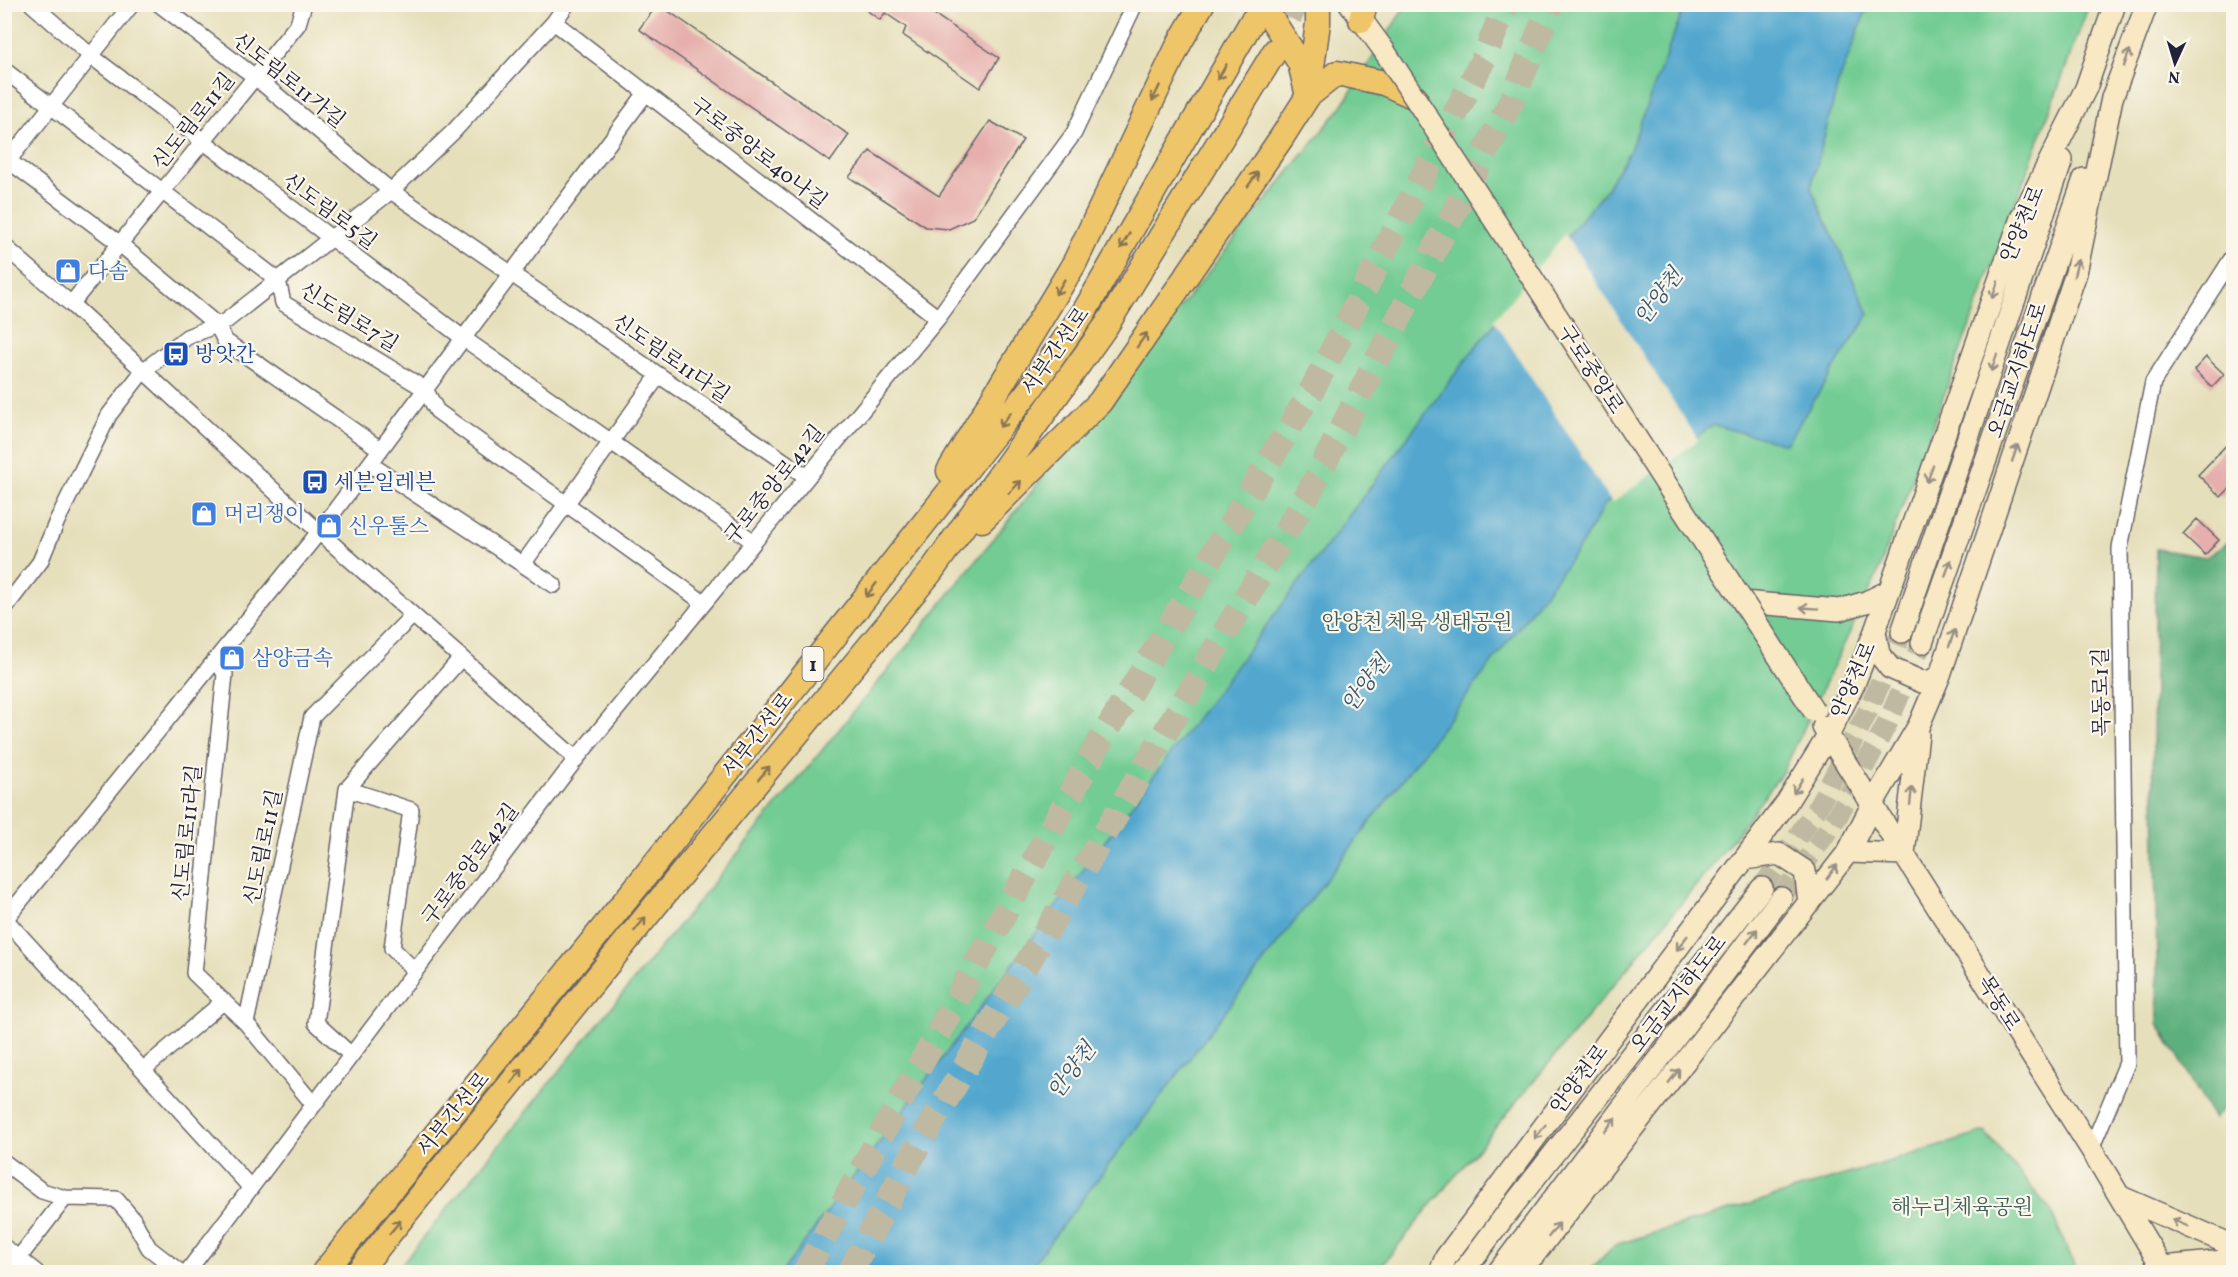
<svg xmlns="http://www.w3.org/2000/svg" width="2238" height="1277" font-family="Vollkorn,'Noto Serif KR',serif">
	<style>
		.green { fill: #72cc93; stroke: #4a7767; stroke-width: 1.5 }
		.forest { fill: #5db07d; stroke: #40695c; stroke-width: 1.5 }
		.water { fill: #53a7cf; stroke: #3a6485; stroke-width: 1.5 }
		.pier { fill: #e6dfbb }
		.building { fill: #e6aeac }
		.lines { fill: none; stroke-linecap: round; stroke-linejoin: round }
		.secondary-tunnel { stroke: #bfb9a1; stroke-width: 21; stroke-dasharray: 21 10; stroke-linecap: butt }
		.primary-tunnel { stroke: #bfb9a1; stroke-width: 24; stroke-dasharray: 24 12; stroke-linecap: butt }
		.trunk-tunnel { stroke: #bfb9a1; stroke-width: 26; stroke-dasharray: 26 13; stroke-linecap: butt }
		.minor-casing { stroke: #676468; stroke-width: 18 }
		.secondary-casing { stroke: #676468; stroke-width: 24 }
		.primary-casing { stroke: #676468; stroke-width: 27 }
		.minor { stroke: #fff; stroke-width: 15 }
		.secondary { stroke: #f8e8c3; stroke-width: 21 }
		.primary { stroke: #eec569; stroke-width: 24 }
		.secondary-bridge-casing { stroke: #676468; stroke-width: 24; stroke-linecap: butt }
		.secondary-bridge { stroke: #f8e8c3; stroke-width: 21 }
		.oneway { stroke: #988f86 }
		.oneway2 { stroke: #887452 }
		.labels { text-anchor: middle; stroke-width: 4.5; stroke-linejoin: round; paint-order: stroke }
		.shield { fill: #fbf7ec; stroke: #636270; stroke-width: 1.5 }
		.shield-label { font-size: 20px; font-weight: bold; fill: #22223b }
		.street-label { font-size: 21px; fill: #22223b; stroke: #fbf7ec }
		.shop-label { font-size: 21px; fill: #366cbe; stroke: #fbf7ec; text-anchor: start }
		.transit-label { font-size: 21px; fill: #164399; stroke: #fbf7ec; text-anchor: start }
		.park-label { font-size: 21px; fill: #3e5e5a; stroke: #fbf7ec }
		.water-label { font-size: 22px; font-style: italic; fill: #365776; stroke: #fbf7ec }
	</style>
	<rect width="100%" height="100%" fill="#fbf7ec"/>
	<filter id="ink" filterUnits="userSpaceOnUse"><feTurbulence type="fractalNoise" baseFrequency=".0167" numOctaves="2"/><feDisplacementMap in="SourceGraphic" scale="12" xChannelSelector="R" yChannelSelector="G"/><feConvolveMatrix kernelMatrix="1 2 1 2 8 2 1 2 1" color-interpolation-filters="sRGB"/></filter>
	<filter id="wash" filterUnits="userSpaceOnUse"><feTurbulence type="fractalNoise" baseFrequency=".008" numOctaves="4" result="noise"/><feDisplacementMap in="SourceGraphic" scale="24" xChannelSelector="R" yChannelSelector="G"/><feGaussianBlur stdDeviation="1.35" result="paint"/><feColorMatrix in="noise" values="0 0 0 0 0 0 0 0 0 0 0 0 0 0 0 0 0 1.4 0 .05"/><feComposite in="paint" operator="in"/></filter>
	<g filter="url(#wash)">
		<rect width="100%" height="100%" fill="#e6dfbb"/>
		<path class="green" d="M1406,5H2089L1877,575L1784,770L1717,860L1376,1272H395L891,666L1342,106Z
			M1985,1132L2051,1211L2077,1272H1588L1615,1245Z"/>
		<path class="forest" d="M2233,539L2234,1096L2214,1119L2158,1023L2153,745L2156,549L2206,557Z"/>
		<path class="water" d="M1685,5H1868L1838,84L1811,188L1869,314L1786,444L1713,425L1605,504L1580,547L1027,1272H782L1473,350L1605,191L1630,150Z"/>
		<path class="pier" d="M1565,234L1698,440L1612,503L1494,320Z"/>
		<g id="blocks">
			<path class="building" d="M658,4L849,135L830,162L639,29Z
				M858,4H919L999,58L980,88L903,35L906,27L885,13L880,20Z
				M990,121L1023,140L973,218L949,229L926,227L849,177L870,151L939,196Z
				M2206,357L2224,374L2212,387L2194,370Z
				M2234,437V484L2221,497L2198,475Z
				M2197,519L2219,540L2205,555L2183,534Z"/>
		</g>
	</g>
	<g filter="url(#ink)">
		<use href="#blocks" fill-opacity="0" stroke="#676468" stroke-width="1.5"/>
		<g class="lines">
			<path class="secondary-tunnel" d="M1762,888L1818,807L1868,711L1902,632
				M1781,898L1837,817L1888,722L1922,643"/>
			<path class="primary-tunnel" d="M1275,51L1296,4"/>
			<path class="trunk-tunnel" d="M805,1272L1098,745L1312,390L1484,58L1506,4
				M850,1272L915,1151L1308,494L1513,98L1551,4"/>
			<defs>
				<path id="minor" d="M32,4L91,56L463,338L754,542
					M159,4L255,77L391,191L807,477
					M554,22L938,318
					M4,70L278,280L283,303L425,389L437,411L704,603
					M9,161L120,244L217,325L225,341L380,449
					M4,166L132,4
					M4,246L71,304L319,532L576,759
					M71,304L298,24L304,4
					M370,464L554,585
					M523,564L659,375
					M4,609L40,562L57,521L109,415L143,371L187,337L226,321L391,191L453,132L554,22L567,4
					M216,659L225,674L194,973L246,1023
					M347,789L411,810L392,948L415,971
					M6,920L251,1188
					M4,921L319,532L646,93
					M351,1055L316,1023L347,789L461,658
					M143,1070L224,1001
					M314,1105L246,1023L312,717L413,615
					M2091,1149L2127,1063L2120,548L2153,382L2234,255
					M4,1162L42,1191L65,1198L116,1199L133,1219L149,1248L180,1272
					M4,1247L36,1272
					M8,1272L65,1198
					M187,1272L576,759L938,318L1074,133L1135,4"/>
				<path id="secondary" d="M1350,4L1383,49
					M1743,602L1839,610L1866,602L1887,592
					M1875,631L1879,654L1890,668L1922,682L1931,681L1940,675
					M1902,632L2062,160
					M1922,643L2084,179
					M1823,727L2091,1149L2165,1272
					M1848,852L1904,854L1918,734
					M1745,859L1779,854L1805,871L1809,903
					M2121,1197L2234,1246
					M2163,1267L2234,1260
					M1440,1272L1446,1257L1787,802L1828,736L1854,684L1875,631L2021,218L2086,88L2115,4
					M1463,1272L1504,1217L1762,888
					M1498,1272L1781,898
					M1514,1272L1534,1255L1848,852L1873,803L1919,725L1940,675L2076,273L2112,98L2147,4"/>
				<path id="primary" d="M1262,4L1300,63L1308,96L1337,73L1384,83L1415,97
					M1361,20L1365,4
					M949,471L1074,264L1180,42L1202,4
					M982,520L1100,402L1282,137L1308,96L1318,23V4
					M324,1272L642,880L1031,388L1084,312L1252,21
					M358,1272L663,896L930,573L1106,326L1275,51"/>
			</defs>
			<use href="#minor" class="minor-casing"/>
			<use href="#secondary" class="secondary-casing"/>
			<use href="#primary" class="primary-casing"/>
			<use href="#minor" class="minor"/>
			<use href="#secondary" class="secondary"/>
			<use href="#primary" class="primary"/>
			<defs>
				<path id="secondary-bridge" d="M1383,49L1814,711"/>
			</defs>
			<use href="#secondary-bridge" class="secondary-bridge-casing"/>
			<use href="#secondary-bridge" class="secondary-bridge"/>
		</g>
		<defs><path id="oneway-shaft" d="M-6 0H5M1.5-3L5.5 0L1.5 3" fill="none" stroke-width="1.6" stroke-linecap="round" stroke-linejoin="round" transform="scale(1.5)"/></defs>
		<g class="oneway">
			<use href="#oneway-shaft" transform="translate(2127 58) rotate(-70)"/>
			<use href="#oneway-shaft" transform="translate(2076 268) rotate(-76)"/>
			<use href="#oneway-shaft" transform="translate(1995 290) rotate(110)"/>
			<use href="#oneway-shaft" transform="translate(1994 363) rotate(109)"/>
			<use href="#oneway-shaft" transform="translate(2015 453) rotate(-71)"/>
			<use href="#oneway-shaft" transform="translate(1930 474) rotate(110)"/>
			<use href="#oneway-shaft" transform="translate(1948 568) rotate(-71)"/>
			<use href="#oneway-shaft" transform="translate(1809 608) rotate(-176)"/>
			<use href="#oneway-shaft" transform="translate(1952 638) rotate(-71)"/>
			<use href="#oneway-shaft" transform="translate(1798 786) rotate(122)"/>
			<use href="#oneway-shaft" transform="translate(1911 796) rotate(-84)"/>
			<use href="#oneway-shaft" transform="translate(1832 872) rotate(-52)"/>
			<use href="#oneway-shaft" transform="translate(1752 936) rotate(-53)"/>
			<use href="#oneway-shaft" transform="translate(1682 943) rotate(127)"/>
			<use href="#oneway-shaft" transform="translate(1674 1076) rotate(-52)"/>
			<use href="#oneway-shaft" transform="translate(1610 1125) rotate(-53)"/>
			<use href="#oneway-shaft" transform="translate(1540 1132) rotate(127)"/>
			<use href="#oneway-shaft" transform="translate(2180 1223) rotate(-157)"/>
			<use href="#oneway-shaft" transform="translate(1554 1230) rotate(-52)"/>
		</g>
		<g class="oneway2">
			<use href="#oneway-shaft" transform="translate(1222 72) rotate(120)"/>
			<use href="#oneway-shaft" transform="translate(1156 93) rotate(116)"/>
			<use href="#oneway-shaft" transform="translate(1253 179) rotate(-55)"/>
			<use href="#oneway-shaft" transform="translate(1125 241) rotate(120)"/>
			<use href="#oneway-shaft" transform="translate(1060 287) rotate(121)"/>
			<use href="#oneway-shaft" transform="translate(1142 340) rotate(-55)"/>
			<use href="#oneway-shaft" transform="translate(1005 420) rotate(128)"/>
			<use href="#oneway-shaft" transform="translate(1015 487) rotate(-45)"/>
			<use href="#oneway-shaft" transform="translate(871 590) rotate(128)"/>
			<use href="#oneway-shaft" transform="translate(764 773) rotate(-50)"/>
			<use href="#oneway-shaft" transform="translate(640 924) rotate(-51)"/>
			<use href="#oneway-shaft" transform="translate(517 1076) rotate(-51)"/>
			<use href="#oneway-shaft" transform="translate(395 1227) rotate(-51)"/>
		</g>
	</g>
	<defs>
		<symbol id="shop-square" viewBox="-11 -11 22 22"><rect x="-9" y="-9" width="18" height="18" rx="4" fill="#3f7fe0" stroke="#fbf7ec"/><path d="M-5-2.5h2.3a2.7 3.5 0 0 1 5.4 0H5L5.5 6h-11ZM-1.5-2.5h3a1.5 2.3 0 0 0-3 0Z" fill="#fff"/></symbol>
		<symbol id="bus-square" viewBox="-11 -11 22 22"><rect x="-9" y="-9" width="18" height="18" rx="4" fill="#1a4fb4" stroke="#fbf7ec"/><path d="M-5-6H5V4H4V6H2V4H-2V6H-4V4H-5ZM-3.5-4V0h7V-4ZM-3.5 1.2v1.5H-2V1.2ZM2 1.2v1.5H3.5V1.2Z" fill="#fff"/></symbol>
	</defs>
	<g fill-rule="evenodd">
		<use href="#shop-square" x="53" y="256" width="30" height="30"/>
		<use href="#bus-square" x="161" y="339" width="30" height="30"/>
		<use href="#bus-square" x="300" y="467" width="30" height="30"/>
		<use href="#shop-square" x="189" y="499" width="30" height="30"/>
		<use href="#shop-square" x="314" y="511" width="30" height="30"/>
		<use href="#shop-square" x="217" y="643" width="30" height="30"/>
	</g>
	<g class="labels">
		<rect class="shield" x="802.5" y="647" width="21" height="34" rx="4.5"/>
		<g class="shield-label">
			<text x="813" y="671">1</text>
		</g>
		<g class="street-label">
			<text transform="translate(289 80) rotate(39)" y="7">신도림로11가길</text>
			<text transform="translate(193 121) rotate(-51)" y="7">신도림로11길</text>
			<text transform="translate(759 153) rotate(38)" y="7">구로중앙로40나길</text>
			<text transform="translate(330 211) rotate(37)" y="7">신도림로5길</text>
			<text transform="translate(2022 224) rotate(-67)" y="7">안양천로</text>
			<text transform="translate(349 317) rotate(32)" y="7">신도림로7길</text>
			<text transform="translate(1055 351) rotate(-55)" y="7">서부간선로</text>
			<text transform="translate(671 358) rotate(35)" y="7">신도림로11다길</text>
			<text transform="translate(1591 369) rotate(57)" y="7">구로중앙로</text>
			<text transform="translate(2017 370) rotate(-71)" y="7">오금교지하도로</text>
			<text transform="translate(774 484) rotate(-51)" y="7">구로중앙로42길</text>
			<text transform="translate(1853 680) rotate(-66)" y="7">안양천로</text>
			<text transform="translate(2101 692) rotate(-91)" y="7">목동로1길</text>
			<text transform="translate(757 735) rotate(-52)" y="7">서부간선로</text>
			<text transform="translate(187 833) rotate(-84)" y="7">신도림로11라길</text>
			<text transform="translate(263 847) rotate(-78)" y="7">신도림로11길</text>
			<text transform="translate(470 864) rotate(-53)" y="7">구로중앙로42길</text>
			<text transform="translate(1678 994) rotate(-52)" y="7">오금교지하도로</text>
			<text transform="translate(1999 1003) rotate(58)" y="7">목동로</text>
			<text transform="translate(1579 1079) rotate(-53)" y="7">안양천로</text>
			<text transform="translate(453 1114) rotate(-51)" y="7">서부간선로</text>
		</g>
		<g class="shop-label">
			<text x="88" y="278">다솜</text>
			<text x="224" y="521">머리쟁이</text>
			<text x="348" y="533">신우툴스</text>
			<text x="252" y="665">삼양금속</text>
		</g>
		<g class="transit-label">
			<text x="195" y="361">방앗간</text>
			<text x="334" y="489">세븐일레븐</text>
		</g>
		<g class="park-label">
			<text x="1417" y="629">안양천 체육 생태공원</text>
			<text x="1962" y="1214">해누리체육공원</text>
		</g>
		<g class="water-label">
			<text transform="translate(1658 296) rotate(-53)" y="8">안양천</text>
			<text transform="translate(1365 683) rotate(-53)" y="8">안양천</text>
			<text transform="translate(1071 1070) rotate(-53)" y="8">안양천</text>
		</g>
	</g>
	<rect width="2238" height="1277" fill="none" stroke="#fbf7ec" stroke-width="24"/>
	<g transform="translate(2175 63) rotate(184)" stroke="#fbf7ec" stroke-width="4.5" paint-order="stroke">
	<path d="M0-4.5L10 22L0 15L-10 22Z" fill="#22223b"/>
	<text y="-9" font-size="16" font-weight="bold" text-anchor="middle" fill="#22223b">N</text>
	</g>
</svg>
